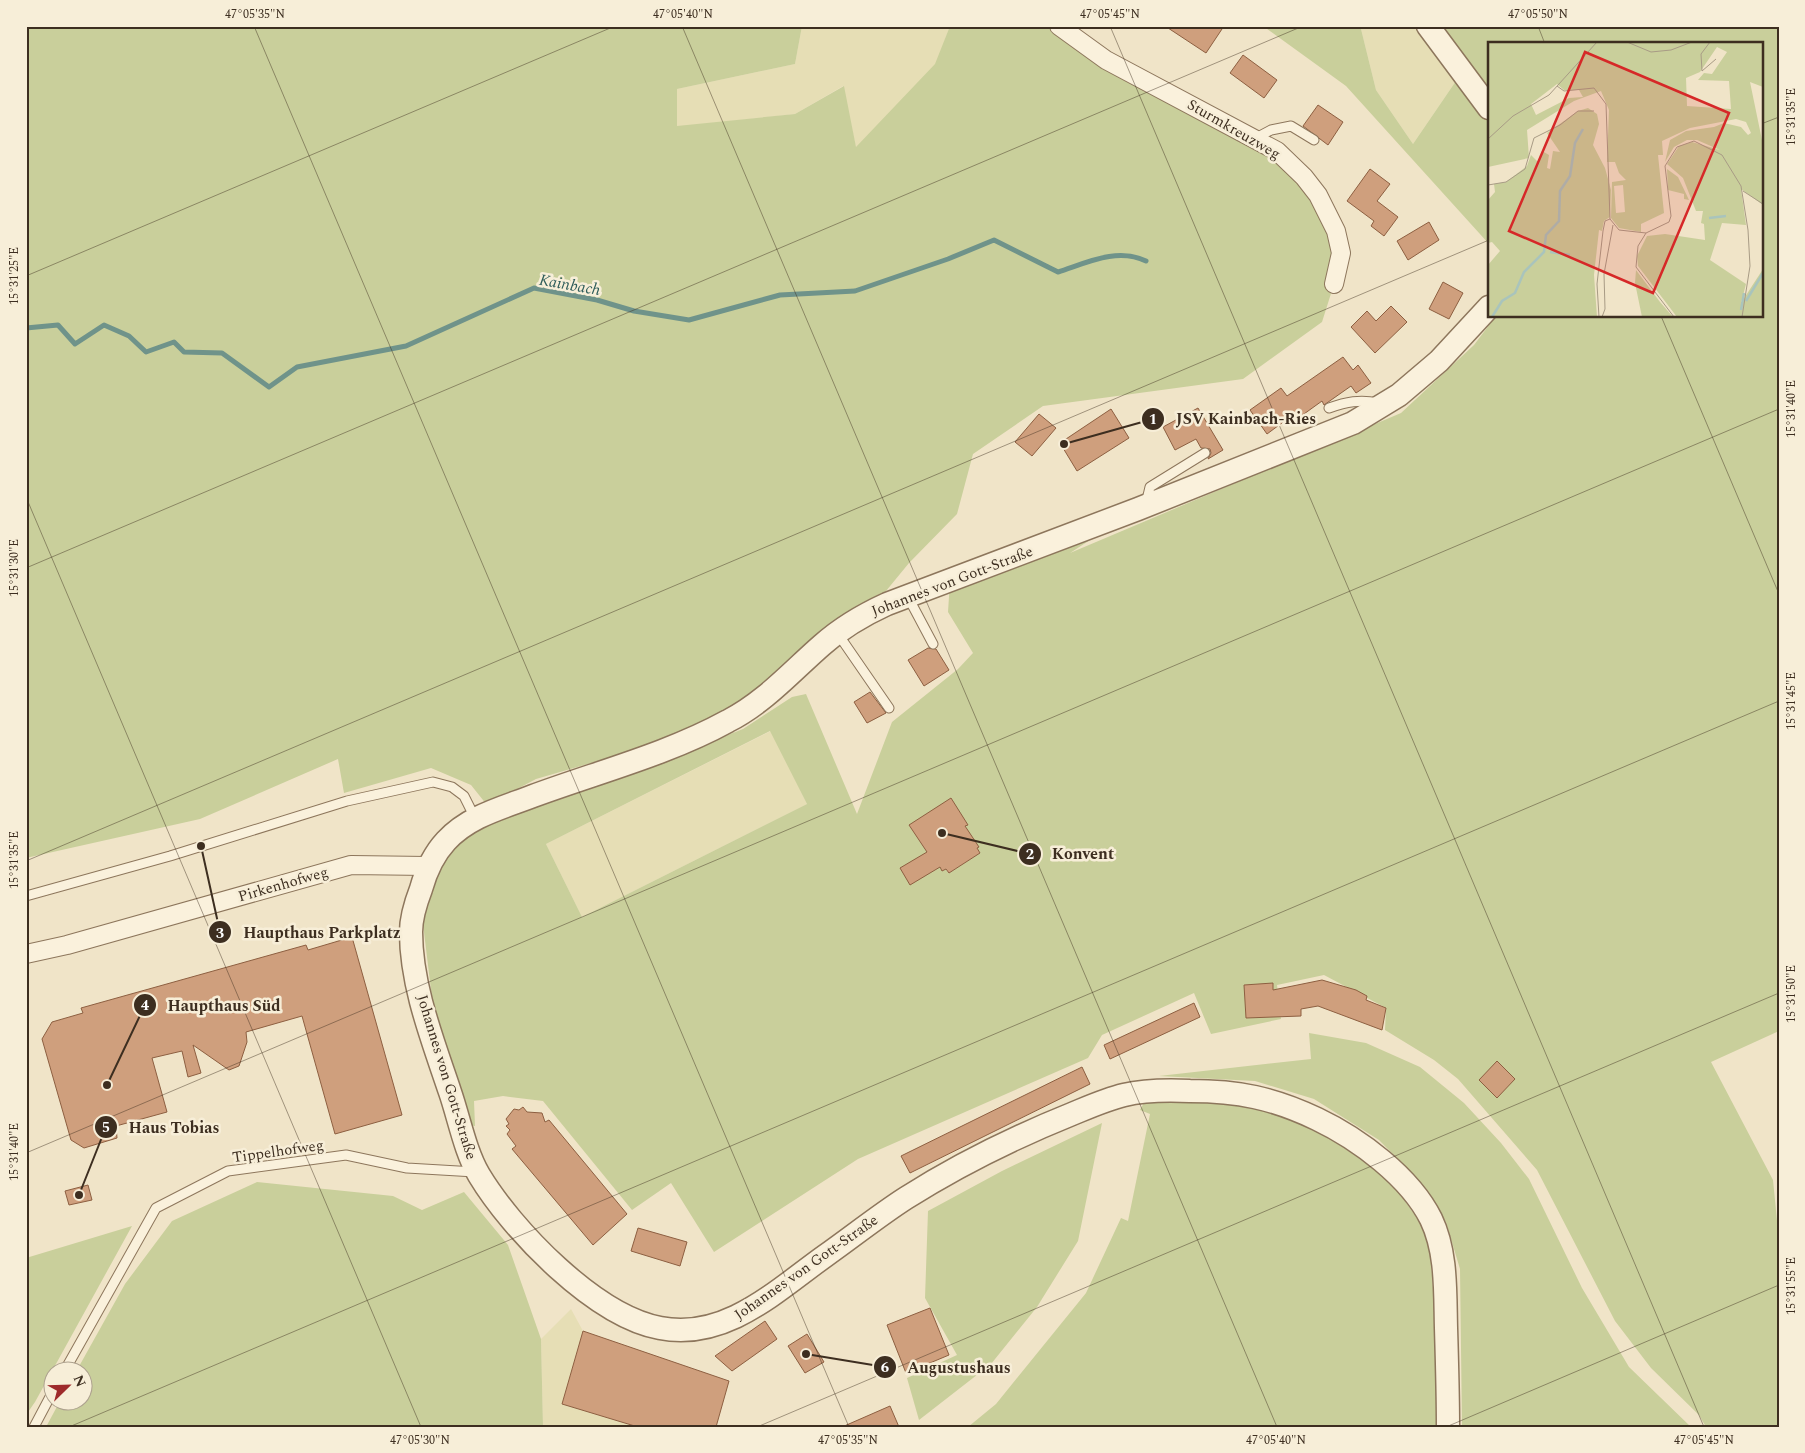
<svg xmlns="http://www.w3.org/2000/svg" width="1805" height="1453" font-family="Spectral,serif">
	<style>
		.farmland { fill: #e6deb5 }
		.green { fill: #c9cf9b; fill-rule: evenodd }
		.lines { fill: none; stroke-linecap: round; stroke-linejoin: round }
		.stream { stroke: #6f938a; stroke-width: 5 }
		.building { fill: #cf9f7d; stroke: #8d5f41 }
		.service-casing { stroke: #8d765c; stroke-width: 11 }
		.minor-casing { stroke: #8d765c; stroke-width: 20 }
		.tertiary-casing { stroke: #8d765c; stroke-width: 25 }
		.service { stroke: #faf1dc; stroke-width: 9 }
		.minor { stroke: #faf1dc; stroke-width: 18 }
		.tertiary { stroke: #faf1dc; stroke-width: 22 }
		.ticks { fill: none; stroke: #3d2e20; stroke-width: 1; stroke-opacity: 0.45 }
		.labels { text-anchor: middle; stroke-width: 5; stroke-linejoin: round; paint-order: stroke }
		.street-label { font-size: 15px; fill: #3d2e20; stroke: #f7eed8 }
		.water-label { font-size: 16px; font-style: italic; fill: #2f5d5a; stroke: #f7eed8 }
		.inset-river { fill: none; stroke: #a9c4bc; stroke-width: 2.5 }
		.inset-road { fill: none; stroke: #a89b85; stroke-width: 1 }
		.view { fill: #d62828; fill-opacity: 0.15; stroke: #d62828; stroke-width: 2.5 }
		.inset-edge { fill: none; stroke: #3d2e20; stroke-width: 2.5 }
		.leader { fill: none; stroke: #3d2e20; stroke-width: 2 }
		.callout-dot { fill: #3d2e20; stroke: #f7eed8; stroke-width: 2 }
		.mark-label { font-size: 15px; text-anchor: middle; font-weight: bold; fill: #fff }
		.callout-label { font-size: 16px; text-anchor: middle; font-weight: bold; fill: #3d2e20; stroke: #f7eed8; stroke-width: 5; stroke-linejoin: round; paint-order: stroke }
		.neatline { fill: none; stroke: #3d2e20; stroke-width: 2 }
		.ticks-label { font-size: 12px; text-anchor: middle; fill: #3d2e20 }
	</style>
	<rect width="100%" height="100%" fill="#f0e4c8"/>
	<path class="farmland" d="M802,26H950L936,64L856,148L843,86L795,114L677,127V89L795,64Z
		M1362,26H1425L1456,81L1413,144L1376,90L1361,29Z
		M771,731L807,804L582,917L546,844Z
		M571,1309L583,1331L562,1404L638,1427H543L541,1339Z"/>
	<path class="green" d="M26,26H802L795,64L677,89V126L795,114L844,86L856,147L935,64L950,26H1059L1277,151L1336,231L1334,284L1322,322L1243,379L1043,406L973,454L957,514L909,563L886,591L842,617L811,648L722,717L646,747L536,779L487,805L471,785L431,768L344,793L338,759L200,819L26,858Z
		M1263,26H1357L1361,29L1376,90L1413,144L1456,81L1425,26H1779V1031L1711,1062L1773,1180L1779,1241V1427H1706L1699,1415L1651,1368L1615,1321L1537,1170L1458,1079L1434,1060L1385,1030L1386,1008L1324,975L1277,985L1281,1019L1211,1034L1194,993L1102,1035L1088,1058L858,1159L714,1252L671,1183L632,1210L543,1101L503,1096L474,1101L475,1126L468,1125L432,998L423,924L429,892L447,855L487,821L641,769L743,729L792,697L806,694L857,814L892,722L958,669L973,653L948,612L950,581L1138,509L1070,553L1401,413L1474,345L1496,316H1761V44H1489V244L1346,86ZM770,731L807,804L582,917L546,844ZM909,825H968L965,826L980,853L949,873L923,846Z
		M1309,1033L1366,1043L1420,1067L1464,1103L1501,1143L1529,1179L1582,1288L1629,1367L1691,1427H1462L1460,1269L1446,1222L1421,1183L1379,1140L1314,1099L1255,1081L1159,1076L1311,1059Z
		M1210,1100L1285,1114L1342,1144L1390,1180L1429,1235L1440,1384L1437,1427H968L996,1404L1086,1293L1121,1218L1128,1221L1150,1114L1140,1110L1145,1101Z
		M1102,1123L1078,1241L1037,1307L991,1364L919,1420L907,1378L957,1355L925,1298L928,1211L1002,1171Z
		M257,1182L393,1196L422,1210L464,1192L508,1245L541,1339L543,1427H46L60,1401L82,1400V1370H77L125,1284L172,1221Z
		M132,1226L35,1402L26,1415V1258Z"/>
	<g class="lines">
		<path class="stream" d="M26,328L58,325L75,344L104,325L129,336L146,352L174,342L184,352L222,353L269,387L297,367L406,346L534,288L597,300L634,311L689,320L780,295L855,291L948,259L994,240L1058,272C1086,263 1117,247 1146,261"/>
	</g>
	<path class="building" d="M1165,26H1224L1206,53Z
		M1243,55L1277,80L1264,98L1230,73Z
		M1318,105L1343,122L1328,145L1303,126Z
		M1370,169L1390,184L1377,201L1398,217L1384,236L1371,226L1374,221L1347,201Z
		M1429,222L1439,240L1408,260L1397,241Z
		M1443,282L1463,293L1449,319L1429,309Z
		M1391,306L1407,322L1375,353L1351,327L1367,311L1376,321Z
		M1343,357L1353,370L1358,365L1371,383L1356,393L1351,386L1324,405L1322,401L1297,419L1294,414L1267,434L1250,410L1281,388L1287,396Z
		M1198,408L1223,450L1208,459L1211,453L1210,449L1201,448L1196,439L1175,450L1163,427Z
		M1111,409L1129,438L1077,471L1060,443Z
		M1039,414L1056,428L1032,456L1015,442Z
		M928,648L936,649L949,670L924,686L908,660Z
		M870,692L886,713L867,723L854,702Z
		M951,798L968,825L965,826L979,847L977,848L980,853L949,873L946,869L942,871L940,867L910,885L900,868L927,852L909,825Z
		M352,937L402,1115L335,1134L302,1016L246,1032L247,1042L239,1066L229,1070L193,1045L201,1073L188,1077L182,1051L152,1058L167,1112L116,1126L117,1138L84,1148L71,1140L42,1039L52,1022L83,1013L81,1008L306,945L308,950Z
		M1322,980L1356,990L1367,996L1366,1000L1386,1008L1382,1030L1318,1006L1301,1009V1016L1246,1018L1244,985L1273,983V990Z
		M1194,1003L1200,1017L1110,1059L1104,1045Z
		M1497,1061L1515,1079L1497,1098L1479,1080Z
		M1082,1067L1090,1084L910,1173L901,1156Z
		M523,1107L527,1112L542,1113L545,1122L549,1120L627,1214L593,1245L512,1149L516,1146L507,1134L510,1130L506,1126L509,1124L506,1119L514,1109L519,1110Z
		M88,1185L92,1200L69,1205L65,1191Z
		M638,1228L687,1242L680,1266L631,1251Z
		M930,1308L949,1355L906,1373L887,1325Z
		M765,1321L777,1339L732,1371L715,1356Z
		M583,1331L729,1381L716,1427H638L562,1404Z
		M807,1334L824,1362L805,1373L788,1346Z
		M890,1406L899,1427H842Z"/>
	<g class="lines">
		<defs>
			<path id="service" d="M1256,138L1271,130L1291,126L1314,140
				M1329,408C1346,402 1360,399 1378,403
				M1146,504L1150,487L1205,453
				M908,597L933,644
				M838,634L889,708
				M26,896L170,856L347,801L433,782L452,787L464,796L475,818
				M65,1370L156,1208L228,1171L346,1155L407,1168L475,1172
				M34,1427L52,1393"/>
			<path id="minor" d="M1059,26L1106,60L1277,151L1304,177L1318,195L1336,231L1341,253L1334,284
				M26,954L67,945L351,865L427,866"/>
			<path id="tertiary" d="M1428,26L1489,108
				M1448,1427C1448,1394 1447,1361 1446,1328C1445,1292 1447,1252 1431,1219C1410,1177 1359,1139 1317,1119C1273,1098 1238,1091 1190,1091C1168,1090 1145,1090 1124,1095C1107,1099 1089,1107 1072,1114C1015,1137 958,1165 906,1198C878,1216 852,1237 825,1256C776,1291 725,1341 660,1328C595,1316 512,1230 479,1175C465,1151 459,1118 450,1092C433,1041 411,986 411,932C411,918 416,902 421,889C426,871 433,855 446,841C469,816 502,808 533,796C598,772 668,754 728,721C765,702 791,672 822,645C841,628 863,615 887,604L1138,509L1353,423L1399,395L1439,361L1489,307"/>
		</defs>
		<use href="#service" class="service-casing"/>
		<use href="#minor" class="minor-casing"/>
		<use href="#tertiary" class="tertiary-casing"/>
		<use href="#service" class="service"/>
		<use href="#minor" class="minor"/>
		<use href="#tertiary" class="tertiary"/>
	</g>
	<path class="ticks" d="M254,26L849,1427M682,26L1277,1427M1110,26L1704,1427M1538,26L1545,44M1761,124L1779,117M26,276L615,26M1661,316L1779,594M26,497L421,1427M26,568L1303,26M26,861L1489,240M26,1153L1779,409M69,1427L1779,701M757,1427L1779,993M1446,1427L1779,1285"/>
	<g class="labels">
		<g class="street-label">
			<text transform="translate(1234 129) rotate(30)" y="5">Sturmkreuzweg</text>
			<text transform="translate(952 581) rotate(-21)" y="5">Johannes von Gott-Straße</text>
			<text transform="translate(283 884) rotate(-16)" y="5">Pirkenhofweg</text>
			<text transform="translate(447 1077) rotate(73)" y="5">Johannes von Gott-Straße</text>
			<text transform="translate(278 1151) rotate(-8)" y="5">Tippelhofweg</text>
			<text transform="translate(806 1267) rotate(-35)" y="5">Johannes von Gott-Straße</text>
		</g>
		<g class="water-label">
			<text transform="translate(570 284) rotate(10)" y="6">Kainbach</text>
		</g>
	</g>
	<g transform="translate(1488 42)">
		<rect width="275" height="275" fill="#f0e4c8"/>
		<path d="M0,0H275V45L262,40L275,103V163L253,147L258,183L234,181L222,218L258,242L253,261L275,227V275H189L150,224L149,214L159,194L177,192L217,198L216,182L213,181L215,169H208L195,136L179,122L191,104L204,100L232,108L209,98H199L186,105L177,120L182,98L198,89L226,85L236,81L253,85L260,93L263,91L258,80L248,77L202,86L174,99L175,113H170L176,171L153,182V190L131,186L123,176L124,140L138,138L131,131L127,120H119L121,68L113,49L86,59L39,88L41,116L0,125ZM229,5L239,10L224,32L216,31L210,38L241,39L243,67L199,64L198,36L212,30ZM69,42L76,48H91L95,55L81,56L48,73L43,62ZM135,143L137,170L128,171L126,144ZM100,66L109,72L111,82L105,103L117,126L123,148L122,175L116,179L114,189L111,188L106,233L109,275H0V223L12,209L4,200L0,201V158L7,150L6,142L18,140L39,124L43,113L51,121L54,109L61,113L59,126L62,127L65,109L72,110L59,91L90,69ZM179,127L190,135L201,158L196,157V152L180,148ZM148,228L172,260L185,275H154L147,241Z" fill="#c9cf9b" fill-rule="evenodd"/>
		<path class="inset-river" d="M221,176L238,174M62,210L82,213M258,259L275,231M253,268L256,251M4,275L14,259L27,251L36,230L56,210L58,193L71,179L72,149L82,134L87,101L95,87"/>
		<path class="inset-road" d="M139,0L163,10L183,8L204,0M222,0L213,12L214,29L228,17M69,44L76,49L106,46L118,62L122,177L131,188L158,191L181,180L183,174L177,124L189,105L206,99L234,113L253,144L260,188L262,224L254,275M0,97L25,74L61,53L109,0M0,143L18,140L37,127L46,96L72,83L90,69H106M255,149L275,162M158,191L150,204L148,225L186,275M111,275L109,242L115,189L117,179L122,177M114,275L117,267L116,232L125,183"/>
		<path class="view" d="M97,10L241,71L165,251L21,189Z"/>
		<rect width="275" height="275" class="inset-edge"/>
	</g>
	<path class="leader" d="M1064 444L1153 419M942 833L1030 854M201 846L220 932M107 1085L145 1005M79 1195L106 1127M806 1354L885 1367"/>
	<g class="callout-dot">
		<circle cx="1064" cy="444" r="5"/>
		<circle cx="942" cy="833" r="5"/>
		<circle cx="201" cy="846" r="5"/>
		<circle cx="107" cy="1085" r="5"/>
		<circle cx="79" cy="1195" r="5"/>
		<circle cx="806" cy="1354" r="5"/>
		<circle cx="1153" cy="419" r="12"/>
		<circle cx="1030" cy="854" r="12"/>
		<circle cx="220" cy="932" r="12"/>
		<circle cx="145" cy="1005" r="12"/>
		<circle cx="106" cy="1127" r="12"/>
		<circle cx="885" cy="1367" r="12"/>
	</g>
	<g class="mark-label">
		<text x="1153" y="424">1</text>
		<text x="1030" y="859">2</text>
		<text x="220" y="938">3</text>
		<text x="145" y="1010">4</text>
		<text x="106" y="1132">5</text>
		<text x="885" y="1372">6</text>
	</g>
	<g class="callout-label">
		<text x="1246" y="424">JSV Kainbach-Ries</text>
		<text x="1083" y="859">Konvent</text>
		<text x="322" y="938">Haupthaus Parkplatz</text>
		<text x="224" y="1011">Haupthaus Süd</text>
		<text x="174" y="1133">Haus Tobias</text>
		<text x="959" y="1373">Augustushaus</text>
	</g>
	<rect width="1805" height="1453" fill="none" stroke="#f7eed8" stroke-width="55"/>
	<g transform="translate(68 1386) rotate(67)"><circle r="24" fill="#f7eed8" stroke="#ada18e"/>
	<path d="M0-4L9 19L0 12L-9 19Z" fill="#9e2a2b"/>
	<text y="-8" font-size="14" font-weight="bold" text-anchor="middle" fill="#3d2e20">N</text>
	</g>
	<rect x="28" y="28" width="1750" height="1398" class="neatline"/>
	<g class="ticks-label">
		<text x="255" y="18">47°05'35"N</text>
		<text x="683" y="18">47°05'40"N</text>
		<text x="1110" y="18">47°05'45"N</text>
		<text x="1538" y="18">47°05'50"N</text>
		<text transform="translate(1791 117) rotate(-90)" y="4">15°31'35"E</text>
		<text transform="translate(14 276) rotate(-90)" y="4">15°31'25"E</text>
		<text transform="translate(1791 409) rotate(-90)" y="4">15°31'40"E</text>
		<text transform="translate(14 568) rotate(-90)" y="4">15°31'30"E</text>
		<text transform="translate(1791 701) rotate(-90)" y="4">15°31'45"E</text>
		<text transform="translate(14 860) rotate(-90)" y="4">15°31'35"E</text>
		<text transform="translate(1791 994) rotate(-90)" y="4">15°31'50"E</text>
		<text transform="translate(14 1152) rotate(-90)" y="4">15°31'40"E</text>
		<text transform="translate(1791 1286) rotate(-90)" y="4">15°31'55"E</text>
		<text x="420" y="1444">47°05'30"N</text>
		<text x="848" y="1444">47°05'35"N</text>
		<text x="1276" y="1444">47°05'40"N</text>
		<text x="1704" y="1444">47°05'45"N</text>
	</g>
</svg>
